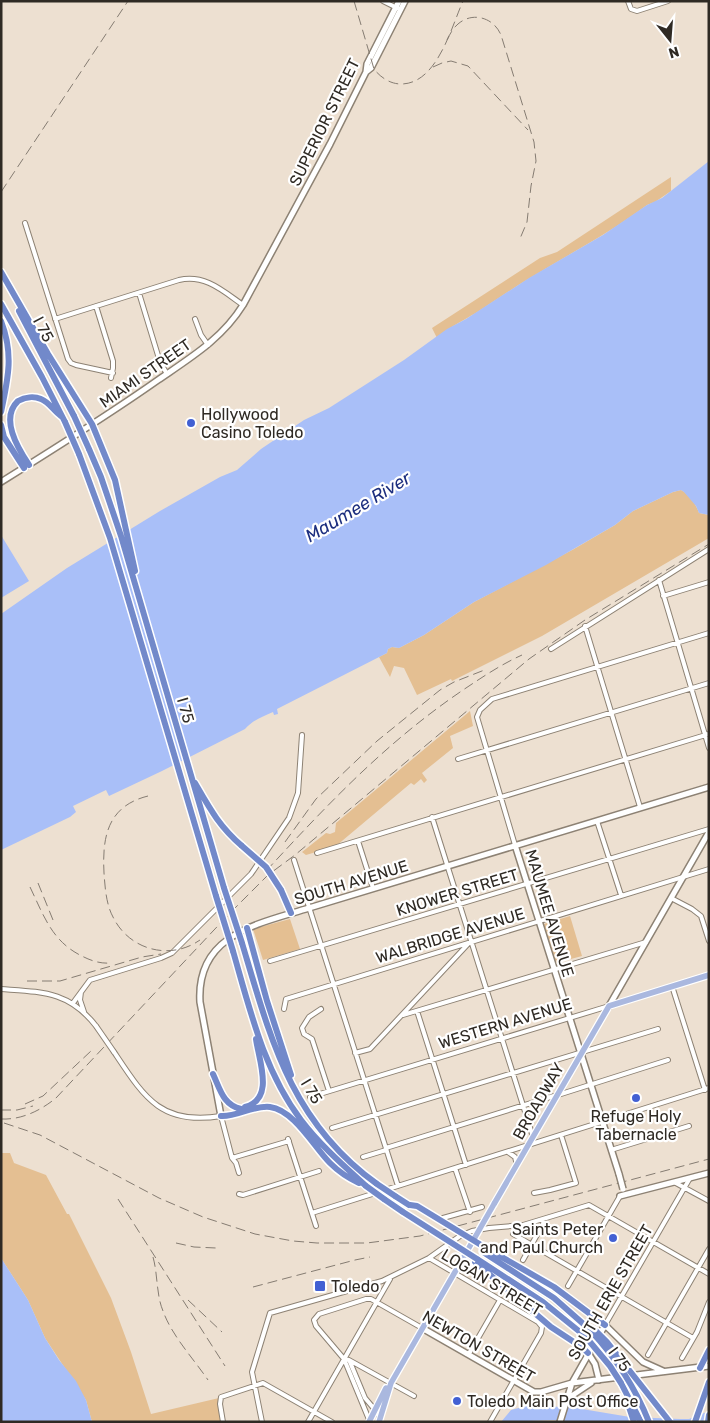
<svg xmlns="http://www.w3.org/2000/svg" width="710" height="1423" viewBox="0 0 710 1423" font-family="Rubik,sans-serif">
<style>
.green{fill:#e4bf92}
.water{fill:#a9bff8}
.lines{fill:none;stroke-linecap:round;stroke-linejoin:round}
.street-casing{stroke:#8d8274;stroke-width:6}
.secondary-casing{stroke:#8d8274;stroke-width:8}
.primary-casing{stroke:#fff;stroke-width:8}
.highway-casing{stroke:#fff;stroke-width:9}
.street{stroke:#fff;stroke-width:4}
.secondary{stroke:#fff;stroke-width:5}
.primary{stroke:#aab8df;stroke-width:5.5}
.highway{stroke:#7289ca;stroke-width:6}
.rail{stroke:#857c72;stroke-width:1;stroke-dasharray:10 5;stroke-linecap:butt}
.street-bridge-casing{stroke:#8d8274;stroke-width:6;stroke-linecap:butt}
.secondary-bridge-casing{stroke:#8d8274;stroke-width:8;stroke-linecap:butt}
.primary-bridge-casing{stroke:#fff;stroke-width:8;stroke-linecap:butt}
.highway-bridge-casing{stroke:#fff;stroke-width:9;stroke-linecap:butt}
.street-bridge{stroke:#fff;stroke-width:4}
.secondary-bridge{stroke:#fff;stroke-width:5}
.primary-bridge{stroke:#aab8df;stroke-width:5.5}
.highway-bridge{stroke:#7289ca;stroke-width:6}
.poi-dot{fill:#4260d3;stroke:#fff;stroke-width:2}
.labels{text-anchor:middle;stroke-width:4.5;stroke-linejoin:round;paint-order:stroke}
.street-label{font-size:16px;fill:#2f2a24;stroke:#fff}
.poi-label{font-size:16px;fill:#2f2a24;stroke:#fff;text-anchor:start}
.water-label{font-size:18px;font-style:italic;fill:#1d2f7f;stroke:#fff}
</style>
<rect width="100%" height="100%" fill="#ede0d1"/>
<path class="green" d="M671 177V191L655 202 647 205C610 233 569 254 530 278 513 288 498 299 482 309 467 319 450 326 437 338L432 328 540 258 557 252Z
M681 490C689 494 696 504 699 513L709 515V538L542 636 452 681 451 679 417 695 404 668 394 666 390 677 379 657 387 653 388 649 392 647 399 648 424 635 474 602 574 549 615 525 633 511 673 492Z
M470 711 473 726 450 736 453 748 422 773 427 780 424 783 421 779 414 785 411 783 336 846 306 855 302 852 326 833 330 834 335 832 336 823Z
M570 916 582 956 556 963 544 924Z
M290 919 300 949 263 960 253 929Z
M1 1153H10L14 1163 46 1175 67 1214H69L111 1298 131 1352 151 1414 219 1398 224 1422H92L86 1400 45 1338 28 1300 1 1258Z"/>
<path class="water" d="M709 161V515L699 513 696 506 684 492 681 490 673 492 633 511 615 525 546 565 474 602 424 635 399 648 392 647 388 649 387 653 277 709 278 714 274 715 273 712C262 717 253 720 245 729L162 771 109 796 106 790 73 806 76 812 70 817 1 850V614L67 568 160 511 220 477 237 470 261 449 304 420 329 408 404 360 447 329 466 319 529 278 603 235 647 205 662 198Z
M1 535 29 581 1 598Z
M1 1258 28 1300 45 1338 59 1360 76 1381 86 1400 92 1422H1Z
M526 1406 570 1407 630 1417 680 1419H689L709 1411V1422H577L553 1420 501 1422 511 1410Z"/>
<g class="lines">
<g class="street-casing">
<path id="street" d="M383 1 397 8
M628 1 631 9 637 11 668 1
M25 223 68 359 71 363 76 365 113 373
M139 293 160 362 167 374
M96 306 113 361V368L111 378
M55 319 179 280C205 274 223 291 243 305
M195 319 201 335 208 345
M659 580 709 748
M663 596 709 582
M585 626 640 807
M551 649 709 549
M458 759 709 683
M432 817 533 1137
M597 821 621 895
M358 841 373 888
M515 845 477 717 480 710 492 699 709 633
M317 853 709 734
M294 860 398 1186
M671 898 692 909 701 916 709 941
M270 961 709 829
M672 986 705 1090
M1 989C42 992 69 991 96 1026
M81 992 80 1000 84 1012
M73 1003 90 980 161 958 172 953 251 874 289 818 298 793 302 735
M284 1009 286 999 709 869
M321 1009 309 1017 302 1028 304 1034 312 1039 329 1091
M417 1011 466 1165
M403 1015 646 942
M114 1052C144 1097 161 1126 221 1116L232 1158 236 1163 239 1173
M355 1053 370 1049 469 943
M558 1095 668 1060
M310 1097 609 1006
M332 1128 658 1029
M288 1139 316 1226
M386 1148 557 1095
M611 1150 689 1126
M508 1152 515 1157 517 1165
M363 1157 386 1150
M232 1158 289 1141
M455 1168 470 1212
M674 1182 709 1201
M534 1193 550 1190 576 1183 561 1135
M239 1194 243 1195 319 1171
M312 1213 709 1088
M443 1218 482 1207
M513 1234 693 1338
M429 1258 538 1322 542 1327 541 1333 490 1422
M523 1260 543 1224 544 1219
M568 1286 620 1196
M605 1325 690 1178
M467 1354 470 1352 500 1300
M648 1355 709 1249
M682 1358 697 1332 709 1302
M344 1359 370 1422
M350 1362 365 1398 376 1411 380 1418
M414 1396 349 1360 344 1359 316 1326 314 1320 319 1314 366 1299H371L422 1328
M223 1422 220 1404 221 1397 263 1383 332 1422
M262 1422 252 1372 270 1313 382 1281 429 1258 460 1236 472 1231 489 1228 523 1225 589 1205 709 1274
M308 1422 390 1279"/>
</g>
<g class="secondary-casing">
<path id="secondary" d="M366 72 371 68 405 1
M1 482C54 449 107 416 158 380 190 358 222 339 243 305L330 144 366 72 367 64 399 1
M515 845 619 1174
M609 1006 709 832
M221 1116 200 1002C196 934 258 924 309 908L709 787
M620 1196 709 1173
M422 1328 534 1392H541L572 1383 709 1366
M588 1353 595 1364 599 1380
M567 1399 591 1383
M560 1422 572 1383 605 1325 643 1362 663 1371"/>
</g>
<g class="primary-casing">
<path id="primary" d="M494 1204 609 1006 709 975
M369 1422 386 1388
M379 1422 391 1383 474 1239"/>
</g>
<g class="highway-casing">
<path id="highway" d="M1 272 48 354 92 424 115 480 135 571
M1 304 42 377 65 422
M19 311 74 416
M1 321C14 354 8 379 1 412
M1 425 4 437 24 468
M89 449 101 477 121 536 224 888
M79 454 110 538 216 896
M29 465C17 447 0 418 18 401 25 397 34 396 41 399 49 402 54 411 61 416
M195 783C210 809 219 826 242 846
M281 890 291 913
M247 928 267 1001 291 1075
M242 943C271 1040 291 1122 377 1184
M233 951C250 1010 264 1071 301 1120 320 1145 343 1165 366 1186
M213 1074C220 1089 223 1105 241 1109
M245 1107C275 1099 259 1061 256 1039
M221 1116C237 1117 253 1105 270 1107 294 1110 314 1147 330 1163 339 1172 348 1178 359 1183
M395 1196 409 1205
M384 1199 403 1212
M486 1248 554 1287 605 1325
M483 1252 554 1298 588 1328
M477 1259 543 1302 585 1336
M475 1262 551 1327 583 1348 588 1353
M700 1368 709 1350
M621 1383 641 1422
M627 1401 634 1422
M695 1422 709 1382
M708 1422 709 1415"/>
</g>
<use href="#street" class="street"/>
<use href="#secondary" class="secondary"/>
<use href="#primary" class="primary"/>
<use href="#highway" class="highway"/>
<path class="rail" d="M354 1 374 69C380 77 390 84 401 84 437 84 451 28 463 1
M447 40C450 34 453 28 458 24 473 11 494 18 501 35L534 142 536 161 531 186 527 222 519 241
M433 67 442 63 451 61 468 66 528 130
M1 192 128 1
M148 796C108 806 102 836 104 873 105 887 106 904 113 917 129 950 170 961 200 940
M285 842 316 799 377 741 440 690 454 682 487 669
M266 871C329 803 387 741 466 688 484 676 502 664 522 655
M38 883 53 920
M30 887C43 914 51 939 78 954 89 960 99 964 111 963
M27 981H60L142 957 161 954
M25 1104 43 1096 91 1051
M1 1110H17L33 1106
M1 1119C21 1120 40 1111 56 1098L230 913 268 875 295 855 529 659 585 620 709 544
M4 1123 40 1135 159 1198 203 1217 255 1234 293 1241 317 1243H367L420 1236 709 1159
M118 1199 225 1366
M176 1243 194 1247 216 1248
M153 1257C158 1275 156 1294 163 1311 172 1336 193 1358 208 1380
M253 1287 355 1260 370 1257
M188 1300 222 1332"/>
<g class="street-bridge-casing">
<path id="street-bridge" d="M96 1026 114 1052"/>
</g>
<g class="secondary-bridge-casing">
<path id="secondary-bridge" d="M619 1174 623 1189"/>
</g>
<g class="primary-bridge-casing">
<path id="primary-bridge" d="M474 1239 494 1204"/>
</g>
<g class="highway-bridge-casing">
<path id="highway-bridge" d="M74 416 89 449
M65 422 79 454
M242 846 266 867 281 890
M224 888 242 943
M216 896 233 951
M377 1184 395 1196
M366 1186 384 1199
M410 1205 417 1206 486 1248
M403 1212 477 1259
M588 1328 596 1331 607 1342 670 1422
M591 1331C616 1358 635 1387 649 1422
M585 1336 610 1366 621 1383"/>
</g>
<use href="#street-bridge" class="street-bridge"/>
<use href="#secondary-bridge" class="secondary-bridge"/>
<use href="#primary-bridge" class="primary-bridge"/>
<use href="#highway-bridge" class="highway-bridge"/>
</g>
<g class="poi-dot">
<circle cx="191" cy="423" r="5"/>
<circle cx="636" cy="1098" r="5"/>
<circle cx="613" cy="1238" r="5"/>
<rect x="314" y="1280" width="12" height="12" rx="2.5"/>
<circle cx="457" cy="1401" r="5"/>
</g>
<g class="labels">
<g class="street-label">
<text transform="translate(324 122) rotate(-64)" y="6">SUPERIOR STREET</text>
<text transform="translate(44 329) rotate(62)" y="6">I 75</text>
<text transform="translate(145 373) rotate(-35)" y="6">MIAMI STREET</text>
<text transform="translate(186 710) rotate(74)" y="6">I 75</text>
<text transform="translate(351 882) rotate(-17)" y="6">SOUTH AVENUE</text>
<text transform="translate(457 892) rotate(-17)" y="6">KNOWER STREET</text>
<text transform="translate(550 913) rotate(73)" y="6">MAUMEE AVENUE</text>
<text transform="translate(450 935) rotate(-17)" y="6">WALBRIDGE AVENUE</text>
<text transform="translate(505 1023) rotate(-17)" y="6">WESTERN AVENUE</text>
<text transform="translate(312 1091) rotate(59)" y="6">I 75</text>
<text transform="translate(538 1101) rotate(-60)" y="6">BROADWAY</text>
<text transform="translate(492 1282) rotate(31)" y="6">LOGAN STREET</text>
<text transform="translate(610 1292) rotate(-60)" y="6">SOUTH ERIE STREET</text>
<text transform="translate(479 1346) rotate(30)" y="6">NEWTON STREET</text>
<text transform="translate(620 1359) rotate(54)" y="6">I 75</text>
</g>
<g class="poi-label">
<text x="201" y="420">Hollywood<tspan x="201" dy="18">Casino Toledo</tspan></text>
<text x="636" y="1122" text-anchor="middle">Refuge Holy<tspan x="636" dy="18">Tabernacle</tspan></text>
<text x="603" y="1235" text-anchor="end">Saints Peter<tspan x="603" dy="18">and Paul Church</tspan></text>
<text x="331" y="1292">Toledo</text>
<text x="467" y="1407">Toledo Main Post Office</text>
</g>
<g class="water-label">
<text transform="translate(358 507) rotate(-31)" y="6">Maumee River</text>
</g>
</g>
<rect width="710" height="1423" fill="none" stroke="#2f2a24" stroke-width="5"/>
<g transform="translate(670 40) rotate(163)" stroke="#ffffff" stroke-width="4" paint-order="stroke">
<path d="M0-4L9 19L0 12L-9 19Z" fill="#2f2a24"/>
<text y="-8" font-size="14" font-weight="bold" text-anchor="middle" fill="#2f2a24">N</text>
</g>
</svg>
